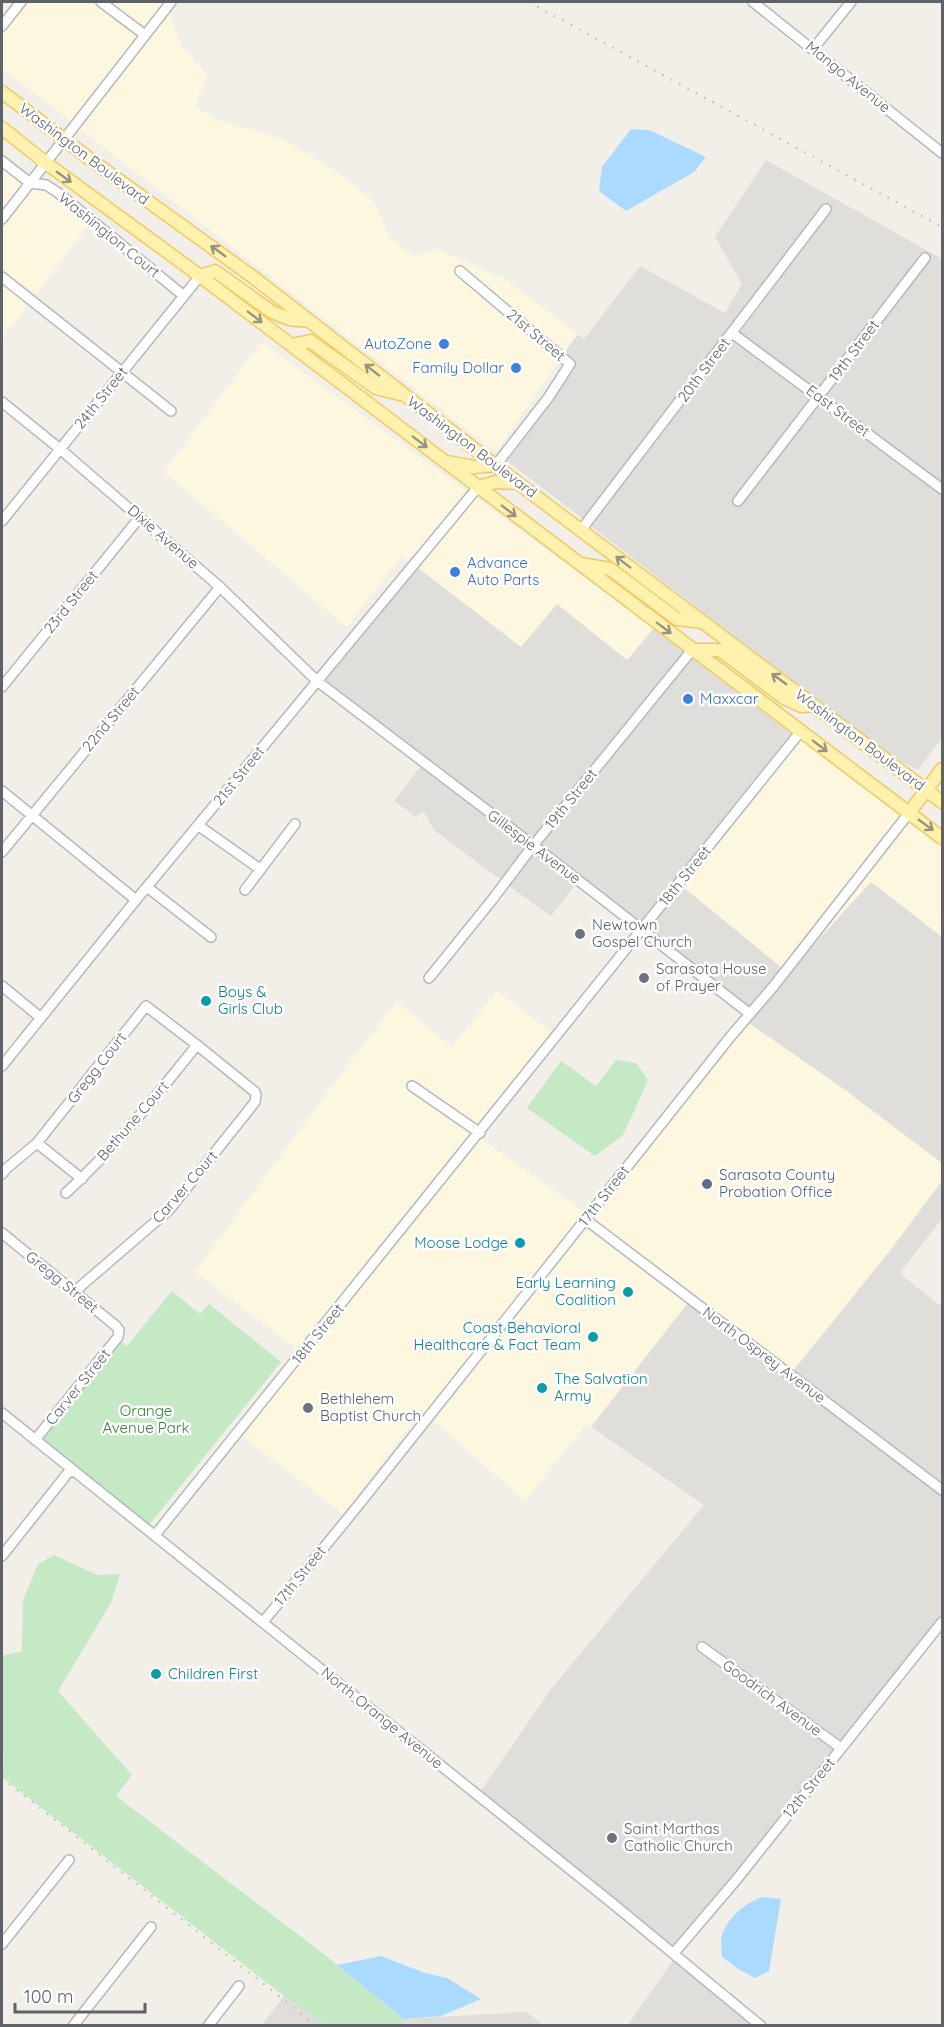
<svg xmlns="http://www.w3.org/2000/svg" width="944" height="2027" viewBox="0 0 944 2027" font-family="Quicksand,sans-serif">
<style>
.commercial{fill:#fef7e0}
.industrial{fill:#e0deda}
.green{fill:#c5e8c5}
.water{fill:#aadaff}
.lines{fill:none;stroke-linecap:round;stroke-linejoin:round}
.minor-casing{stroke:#b5b8bc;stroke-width:12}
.major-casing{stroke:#f2c960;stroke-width:15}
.minor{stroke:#fff;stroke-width:9}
.major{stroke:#fff2af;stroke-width:12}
.rail{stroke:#b6b7b8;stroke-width:2;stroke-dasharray:1.5 8;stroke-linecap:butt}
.oneway{stroke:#979581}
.shop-dot{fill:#3f7fe0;stroke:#fff;stroke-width:2}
.worship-dot{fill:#6b7280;stroke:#fff;stroke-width:2}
.culture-dot{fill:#0f9aa8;stroke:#fff;stroke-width:2}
.service-dot{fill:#5c6f8a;stroke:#fff;stroke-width:2}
.labels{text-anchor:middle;stroke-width:5;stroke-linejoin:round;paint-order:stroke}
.street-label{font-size:15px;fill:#5f6368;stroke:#fff}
.shop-label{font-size:15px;fill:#366cbe;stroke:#fff;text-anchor:end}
.worship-label{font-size:15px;fill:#5b616d;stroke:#fff;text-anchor:start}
.culture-label{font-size:15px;fill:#0d838f;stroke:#fff;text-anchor:start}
.service-label{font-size:15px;fill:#4e5e75;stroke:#fff;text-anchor:start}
.park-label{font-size:15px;fill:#348238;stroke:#fff}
</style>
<rect width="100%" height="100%" fill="#f1efe8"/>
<path class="commercial" d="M27 2H164L72 122 2 68V34Z
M170 11 180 44 207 74 195 107 218 120 282 139 334 170 373 200 390 238 413 256 439 250 505 279 578 334 564 353 459 265 453 271 559 361 496 452 80 129Z
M2 167 23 183 2 211Z
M32 188 45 189 89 224 34 297 2 271V228Z
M2 283 28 304 2 339Z
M261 342 468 492 409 562 401 556 347 627 164 472Z
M476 498 654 628 627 660 521 647 418 568Z
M801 739 901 814 782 968 683 887Z
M909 820 942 845V937L871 883 808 951Z
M497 991 553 1033 478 1127 411 1080 406 1087 472 1134 269 1387 297 1349 195 1272 355 1055 397 1002 452 1047Z
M749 1023 844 1089 942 1163V1181L889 1252 793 1371 592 1219Z
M481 1139 585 1212 425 1414 421 1411 343 1514 242 1436Z
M587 1226 688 1303 591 1427 586 1424 525 1501 433 1420Z"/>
<path class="industrial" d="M766 160 942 259V484L826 397 931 258 924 252 817 391 739 333 833 209 825 202 583 519 506 460 574 367 573 361 564 353 578 334 584 339 640 266 725 313 742 284 715 237Z
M734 340 812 398 789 425 732 502 740 507 797 431 820 404 942 495V738L918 770 882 751 591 526Z
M418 568 521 647 557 604 627 660 654 628 684 651 531 840 427 759V757L324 680Z
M693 657 792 732 641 923 540 846Z
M421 766 526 847 501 880 434 830 424 812 416 816 417 818 394 801Z
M534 853 576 884 551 916 509 886Z
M871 882 942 937V1163L844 1089 749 1023 808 951Z
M683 887 782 968 749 1008 649 929Z
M942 1181V1219L901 1271 903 1276 942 1307V1484L793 1371 889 1252Z
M688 1303 942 1496V1614L840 1742 701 1641 696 1648 834 1749 733 1876 673 1946 480 1792 551 1689 704 1505 591 1427Z
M674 1959 754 2026H627Z
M284 1996 326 2025 261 2026Z
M526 2012 543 2025H400L404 2019Z"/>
<path class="green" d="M616 1060 636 1063 648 1080 623 1135 595 1156 527 1108 561 1061 596 1086Z
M172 1291 200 1314 209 1304 281 1362 149 1525 42 1438 121 1342 127 1346Z
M54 1555 97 1575 120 1574 111 1603 58 1691 132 1775 116 1796 316 1948 404 2019 400 2025H326L284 1996 2 1777 4 1757 2 1755V1656L22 1651 23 1600 38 1564Z"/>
<path class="water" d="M631 129 649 130 706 157 694 172 626 211 599 191 602 167Z
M763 1897 781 1899 769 1971 755 1978 740 1970 722 1957C722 1952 721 1947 721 1942 722 1922 745 1902 763 1897Z
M381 1956 425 1973 447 1978 481 1999 441 2016 404 2019 337 1965Z"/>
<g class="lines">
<g class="minor-casing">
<path id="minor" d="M101 2 145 35
M753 2 942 153
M2 26 21 2
M813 49 851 2
M2 161 30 183 46 185 57 192 184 296
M2 219 171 2
M460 271 570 364 548 398 496 465
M2 277 171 411
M732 333 942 489
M2 402 60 449 220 587 317 681 551 859 750 1014
M738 501 925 258
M2 521 200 276
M581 530 826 209
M2 687 140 517
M2 791 136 900
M199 826 260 869
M2 852 220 587
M147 887 211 937
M245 890 295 824
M429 978 492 900 532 847 692 650
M2 986 41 1018
M2 1066 136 900 478 487
M412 1086 480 1133
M37 1143 82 1179
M2 1174 7 1168 37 1143 146 1006 197 1045 255 1092 256 1095 255 1102 169 1210 74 1292
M66 1193C115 1148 156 1096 197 1045
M585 1219 942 1490
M2 1233 116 1326 119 1330 118 1337 35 1440
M2 1413 612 1903 761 2026
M155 1535 801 731
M2 1556 71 1469
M263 1622 357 1507 731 1036 773 987 909 813
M702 1647 841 1748
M2 1944 69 1860
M674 1953 737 1879 942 1622
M73 2026 151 1927
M208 2026 239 1986"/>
</g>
<g class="major-casing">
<path id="major" d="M2 92 91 160 253 277 518 483 942 802
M2 128 46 163 200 276 942 838
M200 276 215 271 272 312 289 319 309 321
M292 345 310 341 376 388 400 394
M447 462 474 467 496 465
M478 487 496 482 518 483
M581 564 610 569 677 619 702 622
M692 650H720L784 698 801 706 813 705
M909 813 942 769"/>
</g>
<use href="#minor" class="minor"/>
<use href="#major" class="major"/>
<path class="rail" d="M529 2 942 227
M2 1778 317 2026"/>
</g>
<defs><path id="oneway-shaft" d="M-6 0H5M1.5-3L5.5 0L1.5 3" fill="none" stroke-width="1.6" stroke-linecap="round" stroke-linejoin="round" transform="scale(1.5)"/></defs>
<g class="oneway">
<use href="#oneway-shaft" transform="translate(64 177) rotate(36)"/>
<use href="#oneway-shaft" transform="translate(218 251) rotate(-144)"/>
<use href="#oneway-shaft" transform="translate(255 317) rotate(37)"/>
<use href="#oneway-shaft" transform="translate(372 370) rotate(-142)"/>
<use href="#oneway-shaft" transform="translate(420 442) rotate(37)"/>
<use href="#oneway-shaft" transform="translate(509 511) rotate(37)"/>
<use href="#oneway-shaft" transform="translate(623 562) rotate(-143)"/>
<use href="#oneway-shaft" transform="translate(664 628) rotate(37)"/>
<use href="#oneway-shaft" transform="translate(779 679) rotate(-144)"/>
<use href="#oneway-shaft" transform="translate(820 746) rotate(37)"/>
<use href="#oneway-shaft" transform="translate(926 825) rotate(36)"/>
</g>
<g class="shop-dot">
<circle cx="444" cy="344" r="6"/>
<circle cx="516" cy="368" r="6"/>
<circle cx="455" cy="572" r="6"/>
<circle cx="688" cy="699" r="6"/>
</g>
<g class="worship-dot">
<circle cx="580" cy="934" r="6"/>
<circle cx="644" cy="978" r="6"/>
<circle cx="308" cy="1408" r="6"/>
<circle cx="612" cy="1838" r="6"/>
</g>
<g class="culture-dot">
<circle cx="206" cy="1001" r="6"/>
<circle cx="520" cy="1243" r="6"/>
<circle cx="628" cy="1292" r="6"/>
<circle cx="593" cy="1337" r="6"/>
<circle cx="542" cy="1388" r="6"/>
<circle cx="156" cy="1674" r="6"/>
</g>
<circle class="service-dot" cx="707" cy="1184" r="6"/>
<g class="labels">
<g class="street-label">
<text transform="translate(848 77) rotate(39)" y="5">Mango Avenue</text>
<text transform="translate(84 154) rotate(37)" y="5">Washington Boulevard</text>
<text transform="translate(109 235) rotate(39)" y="5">Washington Court</text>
<text transform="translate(536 335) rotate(40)" y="5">21st Street</text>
<text transform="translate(854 351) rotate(-53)" y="5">19th Street</text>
<text transform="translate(704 370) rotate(-53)" y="5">20th Street</text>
<text transform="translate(101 398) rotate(-51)" y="5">24th Street</text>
<text transform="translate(838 411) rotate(37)" y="5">East Street</text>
<text transform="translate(472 447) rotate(37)" y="5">Washington Boulevard</text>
<text transform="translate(163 537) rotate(41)" y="5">Dixie Avenue</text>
<text transform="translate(71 602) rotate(-51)" y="5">23rd Street</text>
<text transform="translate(111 719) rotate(-50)" y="5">22nd Street</text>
<text transform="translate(860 740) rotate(37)" y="5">Washington Boulevard</text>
<text transform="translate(239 776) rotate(-51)" y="5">21st Street</text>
<text transform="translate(571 799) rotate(-51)" y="5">19th Street</text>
<text transform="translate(534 847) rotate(37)" y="5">Gillespie Avenue</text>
<text transform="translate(685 876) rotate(-51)" y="5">18th Street</text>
<text transform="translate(97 1068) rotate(-52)" y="5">Gregg Court</text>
<text transform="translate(133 1121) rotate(-49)" y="5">Bethune Court</text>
<text transform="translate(185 1187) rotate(-49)" y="5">Carver Court</text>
<text transform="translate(604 1196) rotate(-52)" y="5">17th Street</text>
<text transform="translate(62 1282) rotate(39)" y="5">Gregg Street</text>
<text transform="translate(318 1334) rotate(-51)" y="5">18th Street</text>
<text transform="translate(764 1355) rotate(37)" y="5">North Osprey Avenue</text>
<text transform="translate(78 1387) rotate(-51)" y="5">Carver Street</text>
<text transform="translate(300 1576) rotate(-51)" y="5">17th Street</text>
<text transform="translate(772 1698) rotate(36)" y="5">Goodrich Avenue</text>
<text transform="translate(382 1718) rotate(39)" y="5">North Orange Avenue</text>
<text transform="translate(809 1788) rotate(-51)" y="5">12th Street</text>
</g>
<g class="shop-label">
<text x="432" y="349">AutoZone</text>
<text x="504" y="373">Family Dollar</text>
<text x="467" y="568" text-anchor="start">Advance<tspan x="467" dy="17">Auto Parts</tspan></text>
<text x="700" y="704" text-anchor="start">Maxxcar</text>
</g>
<g class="worship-label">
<text x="592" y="930">Newtown<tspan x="592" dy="17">Gospel Church</tspan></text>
<text x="656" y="974">Sarasota House<tspan x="656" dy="17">of Prayer</tspan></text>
<text x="320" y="1404">Bethlehem<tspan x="320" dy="17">Baptist Church</tspan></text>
<text x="624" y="1834">Saint Marthas<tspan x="624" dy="17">Catholic Church</tspan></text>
</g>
<g class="culture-label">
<text x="218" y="997">Boys &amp;<tspan x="218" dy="17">Girls Club</tspan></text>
<text x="508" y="1248" text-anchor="end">Moose Lodge</text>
<text x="616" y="1288" text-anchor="end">Early Learning<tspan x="616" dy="17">Coalition</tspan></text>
<text x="581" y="1333" text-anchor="end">Coast Behavioral<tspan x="581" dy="17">Healthcare &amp; Fact Team</tspan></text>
<text x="554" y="1384">The Salvation<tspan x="554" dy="17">Army</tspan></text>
<text x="168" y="1679">Children First</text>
</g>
<g class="service-label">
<text x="719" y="1180">Sarasota County<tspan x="719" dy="17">Probation Office</tspan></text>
</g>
<g class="park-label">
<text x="146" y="1416">Orange<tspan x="146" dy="17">Avenue Park</tspan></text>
</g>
</g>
<rect width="944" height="2027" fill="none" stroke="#5f6368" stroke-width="6"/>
<path d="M15 2003v9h130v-9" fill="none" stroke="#5f6368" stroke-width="3"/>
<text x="24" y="2003" font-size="18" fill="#5f6368" stroke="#ffffff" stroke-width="4.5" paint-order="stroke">100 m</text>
</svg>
